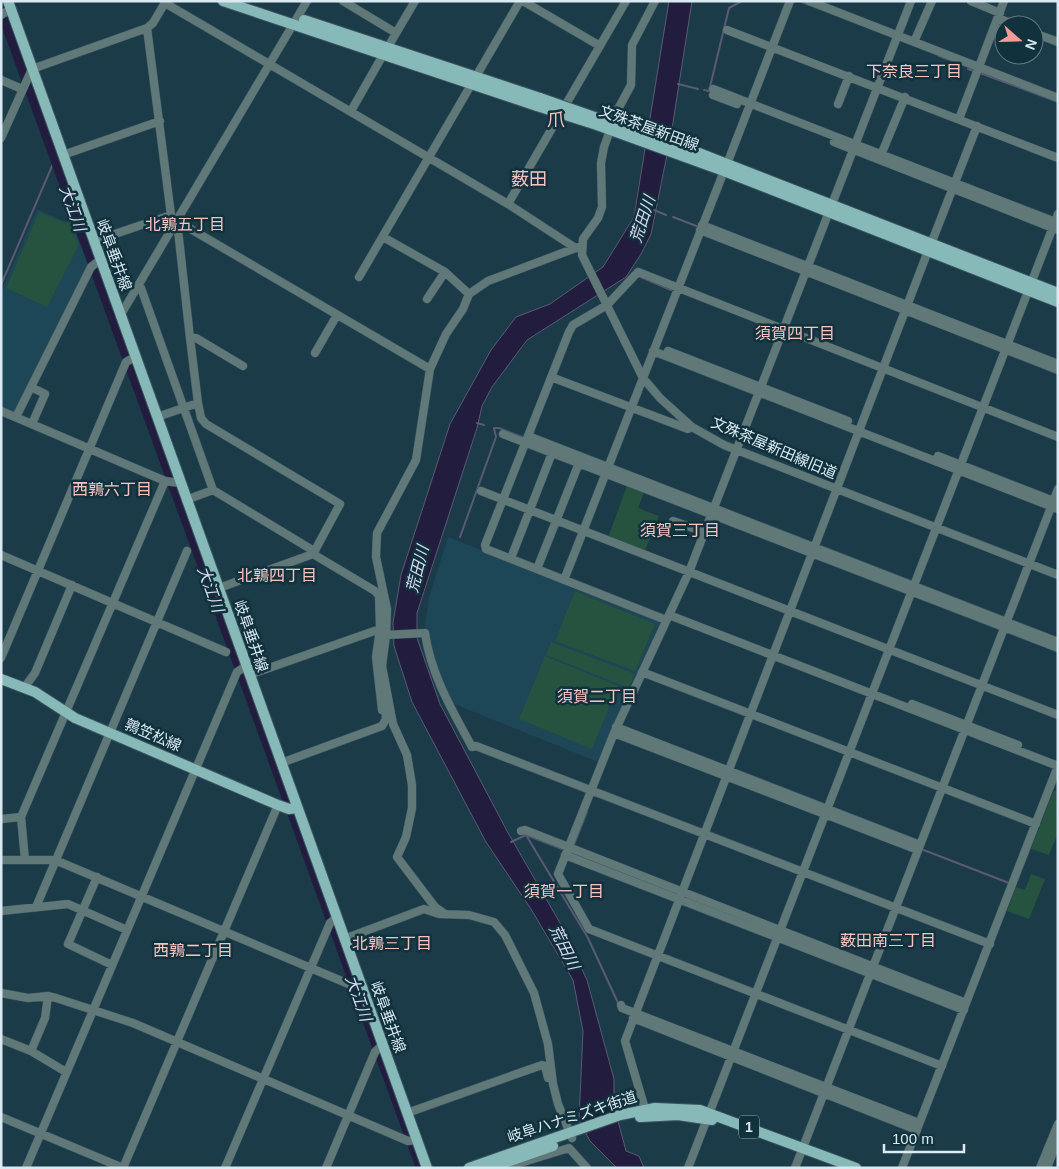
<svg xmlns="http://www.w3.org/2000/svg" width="1059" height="1169" viewBox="0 0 1059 1169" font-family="Helvetica,'Noto Sans JP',sans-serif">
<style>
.built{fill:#1d4656}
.green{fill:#265240}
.water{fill:#221d3e;stroke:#595a74}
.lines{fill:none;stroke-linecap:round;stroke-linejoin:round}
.stream{stroke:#595a74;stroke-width:2}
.river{stroke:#221d3e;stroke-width:10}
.minor-casing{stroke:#3a5763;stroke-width:9}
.major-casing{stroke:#3a5763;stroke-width:12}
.minor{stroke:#617878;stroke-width:8}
.major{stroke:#88b9b9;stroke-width:10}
.major-bridge-casing{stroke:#3a5763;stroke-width:12;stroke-linecap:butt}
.major-bridge{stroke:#88b9b9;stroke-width:10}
.labels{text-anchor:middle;stroke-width:5;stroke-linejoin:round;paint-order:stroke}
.shield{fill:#11313d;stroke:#9db2bc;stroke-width:1}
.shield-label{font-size:14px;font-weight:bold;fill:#d9eaf2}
.street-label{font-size:15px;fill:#d9eaf2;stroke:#11313d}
.neighbourhood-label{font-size:16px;fill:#f7c3c0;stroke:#11313d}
.water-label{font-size:16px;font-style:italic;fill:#dbd9f4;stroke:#11313d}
.quarter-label{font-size:18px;fill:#f7c3c0;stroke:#11313d}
</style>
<rect width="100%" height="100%" fill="#1c3b48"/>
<path class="built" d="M37 209 66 222 70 219 90 268 16 413 1 407V292Z
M448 537 661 621 598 762 454 704 442 687 432 657 425 626 429 597Z"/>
<path class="green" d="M39 212 65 223 70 220 79 245 47 307 6 288Z
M628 483 645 490 638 508 659 516 644 553 608 538Z
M575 591 655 624 635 671 555 641Z
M551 642 635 674 629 688 546 655Z
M545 656 618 686 592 749 519 719Z
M1056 790 1058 833 1049 855 1031 849 1053 792Z
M1031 874 1045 879 1029 919 1007 911 1016 887 1025 890Z"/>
<path class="water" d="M669 1H692L671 135 651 234 641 254 626 277 527 340 492 387 482 406 477 428 417 613V638L440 704 507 831 560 923 587 980 614 1079V1106L626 1151 639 1156 644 1168H617L590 1141 579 1120 583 1031 573 980 531 909 486 842 412 702 394 646 393 623 401 575 450 424 491 350 516 317 550 304 603 267 634 217Z"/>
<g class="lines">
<path class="stream" d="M800 1 809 5
M939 56 974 69
M968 69 976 72
M980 73 1058 102
M983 73 1000 79
M678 84 698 89
M704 90 709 91
M709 91 729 8 742 1
M654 210 666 215
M673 217 699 227
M638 276 671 290
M1 285 55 159
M477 423 484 425
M495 428H499L525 438
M460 537 496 437 494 428
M526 835 588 938 619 1005
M511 842 526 835 562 849
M573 847 587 812
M921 849 1009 883
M572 853 676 894
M685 897 774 932
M785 936 860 966"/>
<path class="river" d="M1 10 421 1168"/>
<g class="minor-casing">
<path id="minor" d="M343 1 396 33
M523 1 600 46
M655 1 632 45 631 85 617 111 604 147 601 163 602 207 598 218 583 239 582 255 643 378 660 398 692 427 724 445 1058 575
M809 1 1058 98
M911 1 689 572 614 733 558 874 589 929 942 1066
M971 1 1000 13
M165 3 508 204 574 247
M1 15 11 9
M998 18 1015 25
M147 28 171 215 175 225
M727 30 1058 158
M1034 33 1058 42
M914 42 932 1
M388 47 415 1
M1 80 22 89
M713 89 1058 223
M713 95 737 104
M838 104 849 76
M351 111 383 55
M959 119 1004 1
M1 138 32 69 147 28 153 23 166 1
M834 142 1058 230
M63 155 160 121
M881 155 905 97
M727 164 790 1
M508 204 626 1
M177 221 430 369
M177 221 190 338
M702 225 1058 364
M700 230 1058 370
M383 237 445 272 469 294
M94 241 171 215
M931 244 977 126
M359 277 520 1
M139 286 141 288 213 490 186 500
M427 299 445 272
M120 316 307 1
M653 351 1058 509
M668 351 848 421
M315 353 337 315
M551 377 688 429 692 427
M31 387 45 394 32 424
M198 403 190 338H196L243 366
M1 411 165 481 180 483
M16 417 91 267 100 260
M157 417 198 403 201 418 206 424 340 504 313 554
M503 434 1058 648
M528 436 1058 642
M938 456 1056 502
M213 490 314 551
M481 491 1058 715
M673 521 705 532
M313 554 375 591 381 598
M1 555 226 652
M511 558 552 453
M537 569 579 463
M564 580 724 171
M219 588 313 554
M379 595 380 629 376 657 382 710
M669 615 1058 766
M666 620 486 549 485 545 569 332 573 325 607 305 638 272 1058 437
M386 635 425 633C431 675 452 710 472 747L476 746 990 944
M1 658 126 362 135 357
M642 672 1036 824
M249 675 380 629
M24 688 35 673 72 585
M912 704 1018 745
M616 727 920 845
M614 733 918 850
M281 763 382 726 386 719 385 704
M1 819 21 817
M521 831 525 830 966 1003
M565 855 964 1010
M1 860H55L351 985 360 984
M25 860 21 817 165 481
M97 877 68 944 112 965
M36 907 187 551
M1 911 68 904 127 930
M445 914 435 907 397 857 406 837 412 808V785L407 755 393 724 382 666 386 635 387 609 376 557 377 533 416 460 430 369 446 334 463 309 469 294 488 281 581 246
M344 939 424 909 439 914 469 915 494 922 505 935 534 993 548 1044 553 1084 558 1104 572 1138
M1 993 28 998 48 996 56 998 133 1023 408 1141 417 1140
M621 1005 622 1008 919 1123
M633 1018 917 1130
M1 1039 31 1051 66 1072
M31 1051 45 1018 48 996
M645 1109 625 1041 928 251
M407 1113 542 1065 545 1066 548 1078
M1 1117 123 1168
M501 1164 507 1167 569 1148 587 1168
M26 1168 237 672 246 666
M123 1168 278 805
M225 1168 330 923 336 918
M326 1168 375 1052 382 1045
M688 1168 1058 214
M795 1168 1058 489
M902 1168 1058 766
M1040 1168 1058 1124
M1047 1168 1058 1139"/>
</g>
<g class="major-casing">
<path id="major" d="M8 1 427 1168
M223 1 537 106
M304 20 540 98
M600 119 686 148 1058 293
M597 125 724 171 1058 302
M1 679 35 692 75 718 278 805 289 809 296 808
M640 1117 678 1115 712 1120
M469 1168 620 1115 655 1108 700 1110 856 1168
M490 1168 553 1146"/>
</g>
<use href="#minor" class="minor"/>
<use href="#major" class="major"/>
<g class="major-bridge-casing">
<path id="major-bridge" d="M540 98 600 119
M537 106 597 125"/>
</g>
<use href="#major-bridge" class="major-bridge"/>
</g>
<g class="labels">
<rect class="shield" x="739" y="1115.5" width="20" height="23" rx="4"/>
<g class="shield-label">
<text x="749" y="1132">1</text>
</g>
<g class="street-label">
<text transform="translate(649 128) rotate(20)" y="5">文殊茶屋新田線</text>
<text transform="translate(114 255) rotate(70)" y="5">岐阜垂井線</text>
<text transform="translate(774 448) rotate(23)" y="5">文殊茶屋新田線旧道</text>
<text transform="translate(251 636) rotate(71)" y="5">岐阜垂井線</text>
<text transform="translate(153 735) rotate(23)" y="5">鶉笠松線</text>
<text transform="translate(388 1017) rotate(70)" y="5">岐阜垂井線</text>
<text transform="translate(572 1117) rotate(-18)" y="5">岐阜ハナミズキ街道</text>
</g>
<g class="neighbourhood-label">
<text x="914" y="77">下奈良三丁目</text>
<text x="185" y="230">北鶉五丁目</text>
<text x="795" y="339">須賀四丁目</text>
<text x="112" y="495">西鶉六丁目</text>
<text x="680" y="536">須賀三丁目</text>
<text x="277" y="581">北鶉四丁目</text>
<text x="597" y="702">須賀二丁目</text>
<text x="564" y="897">須賀一丁目</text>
<text x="888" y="946">薮田南三丁目</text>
<text x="392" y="949">北鶉三丁目</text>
<text x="193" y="956">西鶉二丁目</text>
</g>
<g class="water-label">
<text transform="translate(73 208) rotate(70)" y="6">大江川</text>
<text transform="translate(642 219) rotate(-72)" y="6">荒田川</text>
<text transform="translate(417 569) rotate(-76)" y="6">荒田川</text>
<text transform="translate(211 589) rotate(70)" y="6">大江川</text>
<text transform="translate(565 947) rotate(64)" y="6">荒田川</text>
<text transform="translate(359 998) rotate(70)" y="6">大江川</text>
</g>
<g class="quarter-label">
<text x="556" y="126">爪</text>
<text x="529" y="185">薮田</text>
</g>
</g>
<rect width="1059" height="1169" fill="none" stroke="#d9eaf2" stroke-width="5"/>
<g transform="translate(1019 40) rotate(110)"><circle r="24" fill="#11313d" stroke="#617b85"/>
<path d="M0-4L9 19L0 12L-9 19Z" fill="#f59b98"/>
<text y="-8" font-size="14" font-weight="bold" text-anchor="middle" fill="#d9eaf2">N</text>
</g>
<path d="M884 1144v8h80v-8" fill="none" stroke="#d9eaf2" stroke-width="2.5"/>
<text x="892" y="1144" font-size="15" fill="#d9eaf2" stroke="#11313d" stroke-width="4" paint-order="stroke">100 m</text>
</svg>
